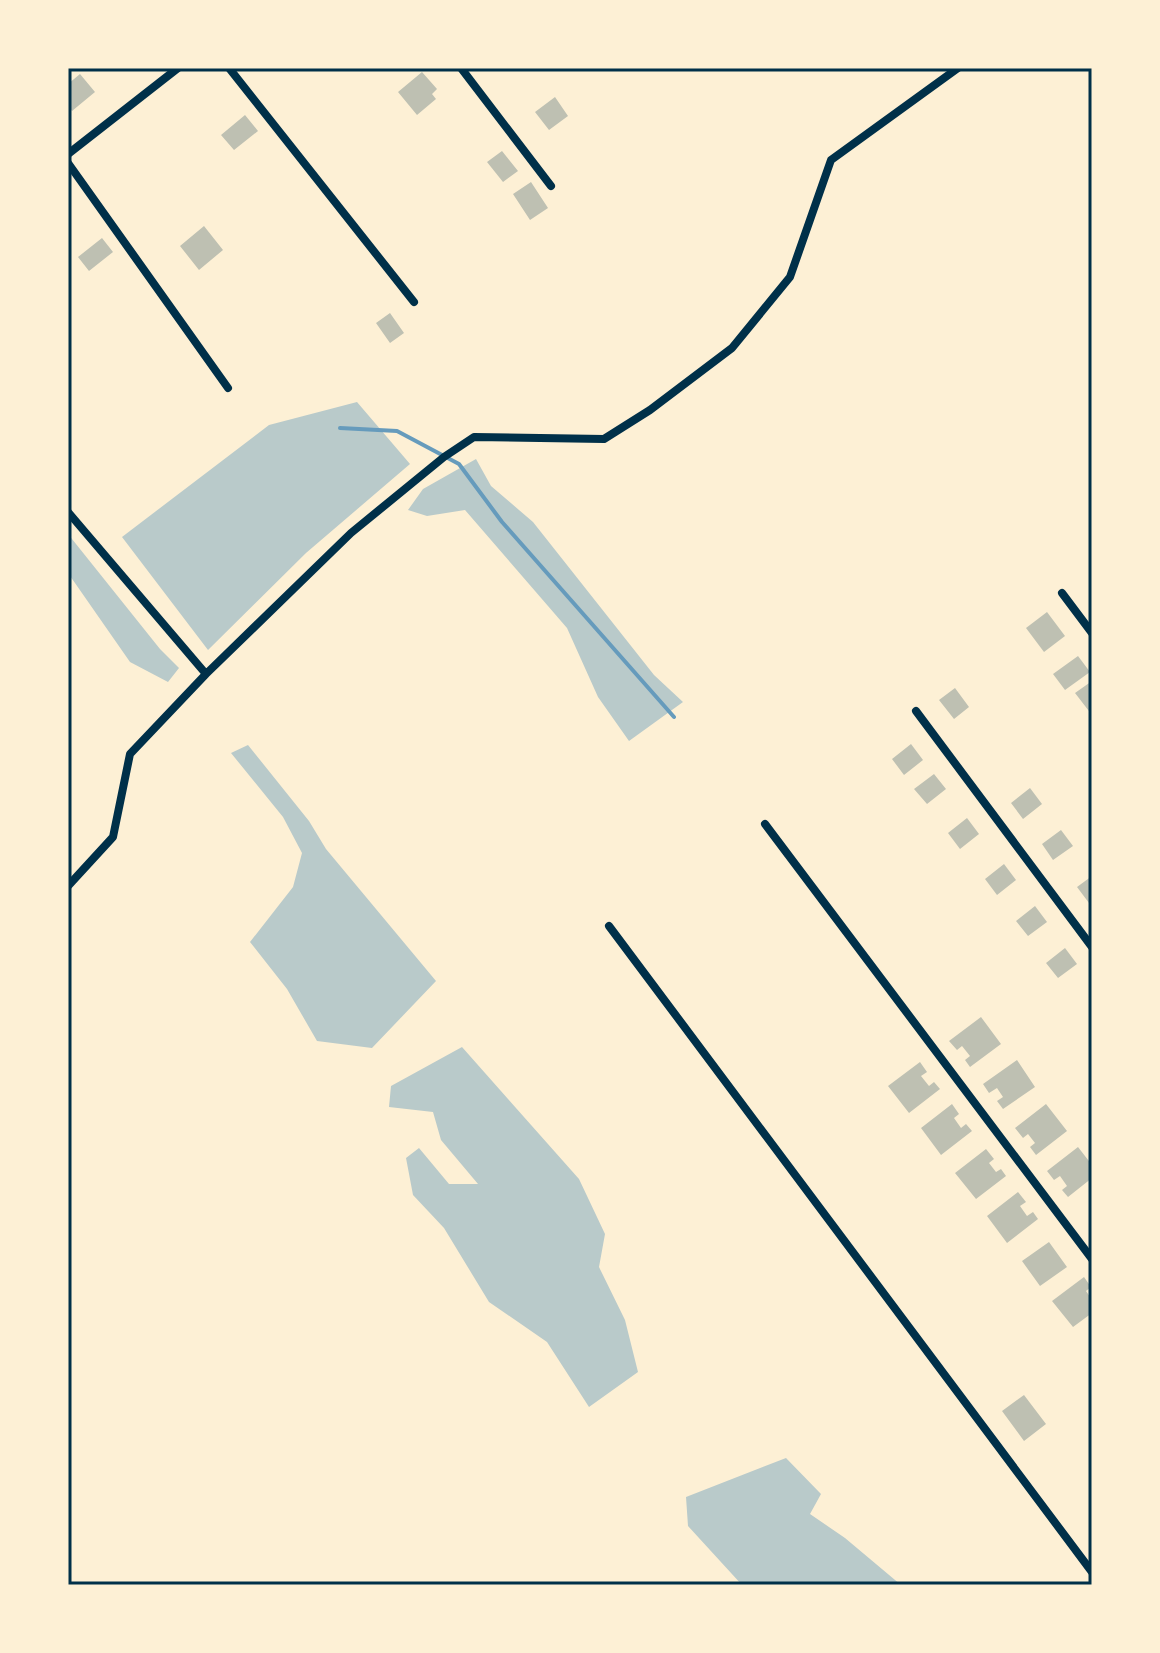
<svg xmlns="http://www.w3.org/2000/svg" width="1160" height="1653" viewBox="0 0 1160 1653" font-family="Rubik,sans-serif">
<style>
.green{fill:#b9caca}
.lines{fill:none;stroke-linecap:round;stroke-linejoin:round}
.stream{stroke:#669bbc;stroke-width:4}
.building{fill:#bec0b2}
.minor{stroke:#003049;stroke-width:8}
.neatline{fill:none;stroke:#003049;stroke-width:3}
</style>
<rect width="100%" height="100%" fill="#fdf0d5"/>
<path class="green" d="M357 402 410 464 306 553 208 650 122 537 269 425Z
M476 459 491 486 533 522 654 675 683 702 629 741 598 697 567 628 465 510 427 516 408 510 423 489Z
M68 534 160 649 179 668 168 682 130 662 68 573Z
M248 745 309 821 326 849 436 981 372 1048 317 1041 287 989 250 942 293 887 302 853 283 817 231 753Z
M462 1047 579 1179 605 1234 599 1267 625 1320 638 1372 589 1407 547 1342 489 1302 444 1228 413 1195 406 1158 419 1148 449 1184H478L441 1140 433 1112 389 1107 391 1086Z
M786 1458 821 1494 810 1514 845 1538 901 1585H742L688 1526 686 1497Z"/>
<g class="lines">
<path class="stream" d="M340 428 397 431 459 464 502 522 674 717"/>
</g>
<path class="building" d="M422 72 437 89 432 94 436 99 417 115 398 92Z
M80 74 95 92 72 111 68 106V84Z
M555 97 568 116 549 130 535 112Z
M245 115 258 131 234 150 221 135Z
M502 151 518 171 503 182 487 162Z
M531 182 548 208 530 220 513 194Z
M204 226 223 250 199 270 180 246Z
M102 238 113 252 89 271 78 257Z
M390 313 404 333 390 343 376 323Z
M1047 612 1065 636 1044 652 1026 628Z
M1078 656 1090 672 1065 690 1053 674Z
M1092 681V715L1075 693Z
M955 688 969 707 954 719 939 700Z
M911 744 923 760 904 775 892 759Z
M934 774 946 789 927 804 914 789Z
M1030 788 1042 804 1023 819 1011 803Z
M967 818 979 834 960 849 948 833Z
M1061 830 1073 846 1053 860 1042 844Z
M1004 864 1016 880 997 895 985 879Z
M1092 876V901L1089 903 1077 887Z
M1035 906 1047 922 1028 936 1016 921Z
M1065 948 1077 964 1058 978 1046 963Z
M981 1017 1001 1044 970 1067 965 1060 970 1056 962 1046 957 1050 949 1041Z
M1017 1060 1035 1087 1003 1109 997 1101 1003 1097 997 1088 989 1093 983 1084Z
M920 1062 927 1072 921 1076 929 1086 934 1082 940 1089 909 1113 888 1086Z
M952 1104 959 1114 954 1118 961 1128 966 1124 972 1131 941 1155 921 1128Z
M1046 1104 1067 1131 1036 1155 1030 1147 1035 1143 1028 1134 1023 1138 1015 1128Z
M1078 1147 1092 1165V1178L1068 1197 1062 1190 1067 1186 1060 1176 1054 1180 1047 1171Z
M986 1149 994 1159 989 1163 996 1172 1001 1169 1006 1176 976 1199 955 1173Z
M1018 1192 1026 1202 1020 1206 1027 1216 1033 1212 1038 1219 1007 1243 987 1216Z
M1049 1242 1067 1267 1040 1286 1022 1261Z
M1084 1277 1091 1287 1086 1291 1092 1300V1313L1073 1327 1052 1301Z
M1024 1395 1046 1424 1024 1441 1002 1411Z"/>
<g class="lines">
<path class="minor" d="M229 68 414 302
M461 68 551 186
M68 154 178 68
M68 163 228 388
M68 512 206 674
M1062 593 1092 633
M916 711 1092 947
M765 824 1092 1259
M68 886 113 837 130 754 206 674 351 533 444 457 474 437 604 439 650 410 732 348 790 277 831 160 958 68
M609 926 1092 1572"/>
</g>
<rect width="1160" height="1653" fill="none" stroke="#fdf0d5" stroke-width="140"/>
<rect x="70" y="70" width="1020" height="1513" class="neatline"/>
</svg>
